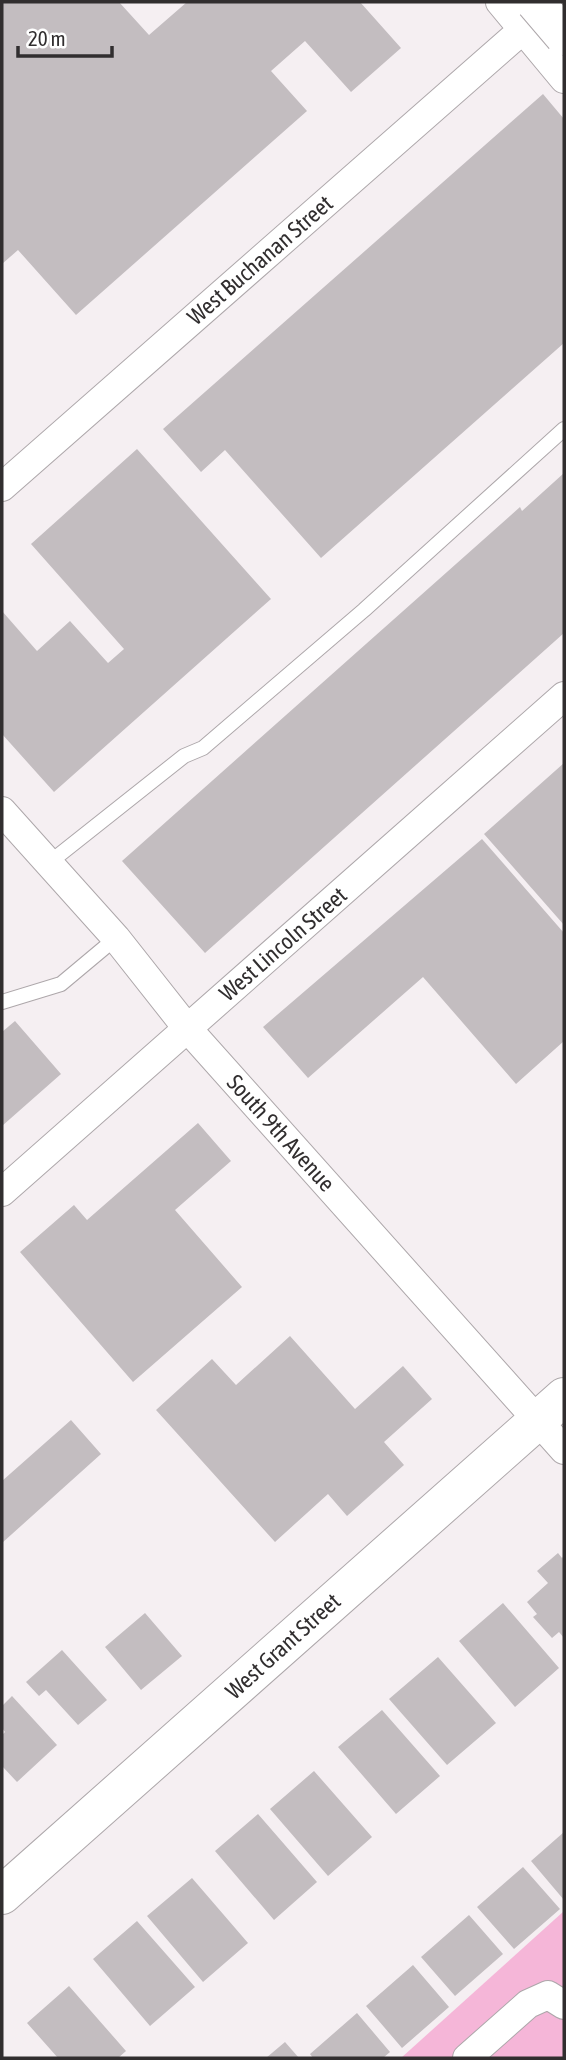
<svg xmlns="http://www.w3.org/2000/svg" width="566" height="2060" viewBox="0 0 566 2060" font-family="'Asap Condensed',sans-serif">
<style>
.green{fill:#f5b6d8}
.building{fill:#c3bdc0}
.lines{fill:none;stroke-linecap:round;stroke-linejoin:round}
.lane-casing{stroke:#ada7aa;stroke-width:16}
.street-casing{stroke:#ada7aa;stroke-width:30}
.secondary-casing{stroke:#ada7aa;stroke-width:40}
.lane{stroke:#fff;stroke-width:14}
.street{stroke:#fff;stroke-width:28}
.secondary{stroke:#fff;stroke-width:38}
.secondary-bridge-casing{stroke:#ada7aa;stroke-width:40;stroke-linecap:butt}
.secondary-bridge{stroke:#fff;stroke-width:38}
.labels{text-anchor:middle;stroke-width:5;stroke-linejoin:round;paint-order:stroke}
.street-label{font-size:23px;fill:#312e2f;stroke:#fff}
</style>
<rect width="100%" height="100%" fill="#f5eff2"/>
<path class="green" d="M564 1911V2058H401Z"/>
<path class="building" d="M2 2H119L149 35 187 2H360L401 48 351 92 305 41 271 71 307 111 76 315 18 250 2 264Z
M543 94 564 119V343L321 558 225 450 201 472 163 429Z
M137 449 271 599 54 792 2 734V611L37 651 70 621 108 663 124 649 31 544Z
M564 473V633L205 953 122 861 520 507 522 511Z
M564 763V925L484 834Z
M482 839 564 933V1041L516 1084 423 977 308 1078 263 1027Z
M15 1021 61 1074 2 1126V1032Z
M198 1123 231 1161 175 1210 242 1287 133 1382 20 1252 74 1205 87 1220Z
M290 1336 355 1409 403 1366 432 1399 384 1442 404 1465 347 1516 328 1494 275 1542 156 1410 212 1359 236 1385Z
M71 1420 101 1454 2 1543V1481Z
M558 1553 562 1558 564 1556V1638L559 1632 552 1638 533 1617 537 1614 527 1602 548 1583 537 1571Z
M503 1603 559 1668 515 1707 459 1641Z
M145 1613 182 1656 141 1690 105 1647Z
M62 1650 107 1700 78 1725 46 1690 39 1696 26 1682Z
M438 1657 496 1723 447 1765 389 1699Z
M12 1696 57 1745 17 1782 2 1766V1735L5 1732 2 1728V1706Z
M382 1710 440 1776 396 1814 338 1747Z
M314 1771 372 1837 328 1876 270 1809Z
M258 1814 317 1882 274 1920 215 1851Z
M564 1832V1900L531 1861Z
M523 1867 560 1909 514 1949 477 1907Z
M192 1878 248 1943 203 1982 147 1916Z
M469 1915 503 1954 455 1996 421 1957Z
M137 1921 195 1987 150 2026 93 1959Z
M413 1965 449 2007 402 2048 366 2006Z
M69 1986 126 2051 118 2058H58L27 2023Z
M357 2013 390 2052 383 2058H313L310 2054Z
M285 2042 299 2058H266Z"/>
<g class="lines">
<g class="lane-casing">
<path id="lane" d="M49 863 184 756 203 748 364 610 564 429
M2 1002 61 984 116 938"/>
</g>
<g class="street-casing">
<path id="street" d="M500 2 564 79
M2 487 519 33
M2 811 116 938 187 1028 564 1450
M2 1192 564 696
M467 2058 528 2004 548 1995 564 2005"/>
</g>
<g class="secondary-casing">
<path id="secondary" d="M2 1895 564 1397"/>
</g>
<use href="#lane" class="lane"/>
<use href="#street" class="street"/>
<use href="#secondary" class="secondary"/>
<g class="secondary-bridge-casing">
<path id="secondary-bridge" d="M535 2 564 36"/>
</g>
<use href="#secondary-bridge" class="secondary-bridge"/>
</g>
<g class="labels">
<g class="street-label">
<text transform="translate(260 260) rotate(-41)" y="8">West Buchanan Street</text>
<text transform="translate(283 944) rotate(-41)" y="8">West Lincoln Street</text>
<text transform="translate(281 1133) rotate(48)" y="8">South 9th Avenue</text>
<text transform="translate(283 1646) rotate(-42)" y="8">West Grant Street</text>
</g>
</g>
<rect width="566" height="2060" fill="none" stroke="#312e2f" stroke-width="7"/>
<path d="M18 46v10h94v-10" fill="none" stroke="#312e2f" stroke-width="3.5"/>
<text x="28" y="46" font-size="21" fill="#312e2f" stroke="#ffffff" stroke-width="5" paint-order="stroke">20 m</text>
</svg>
